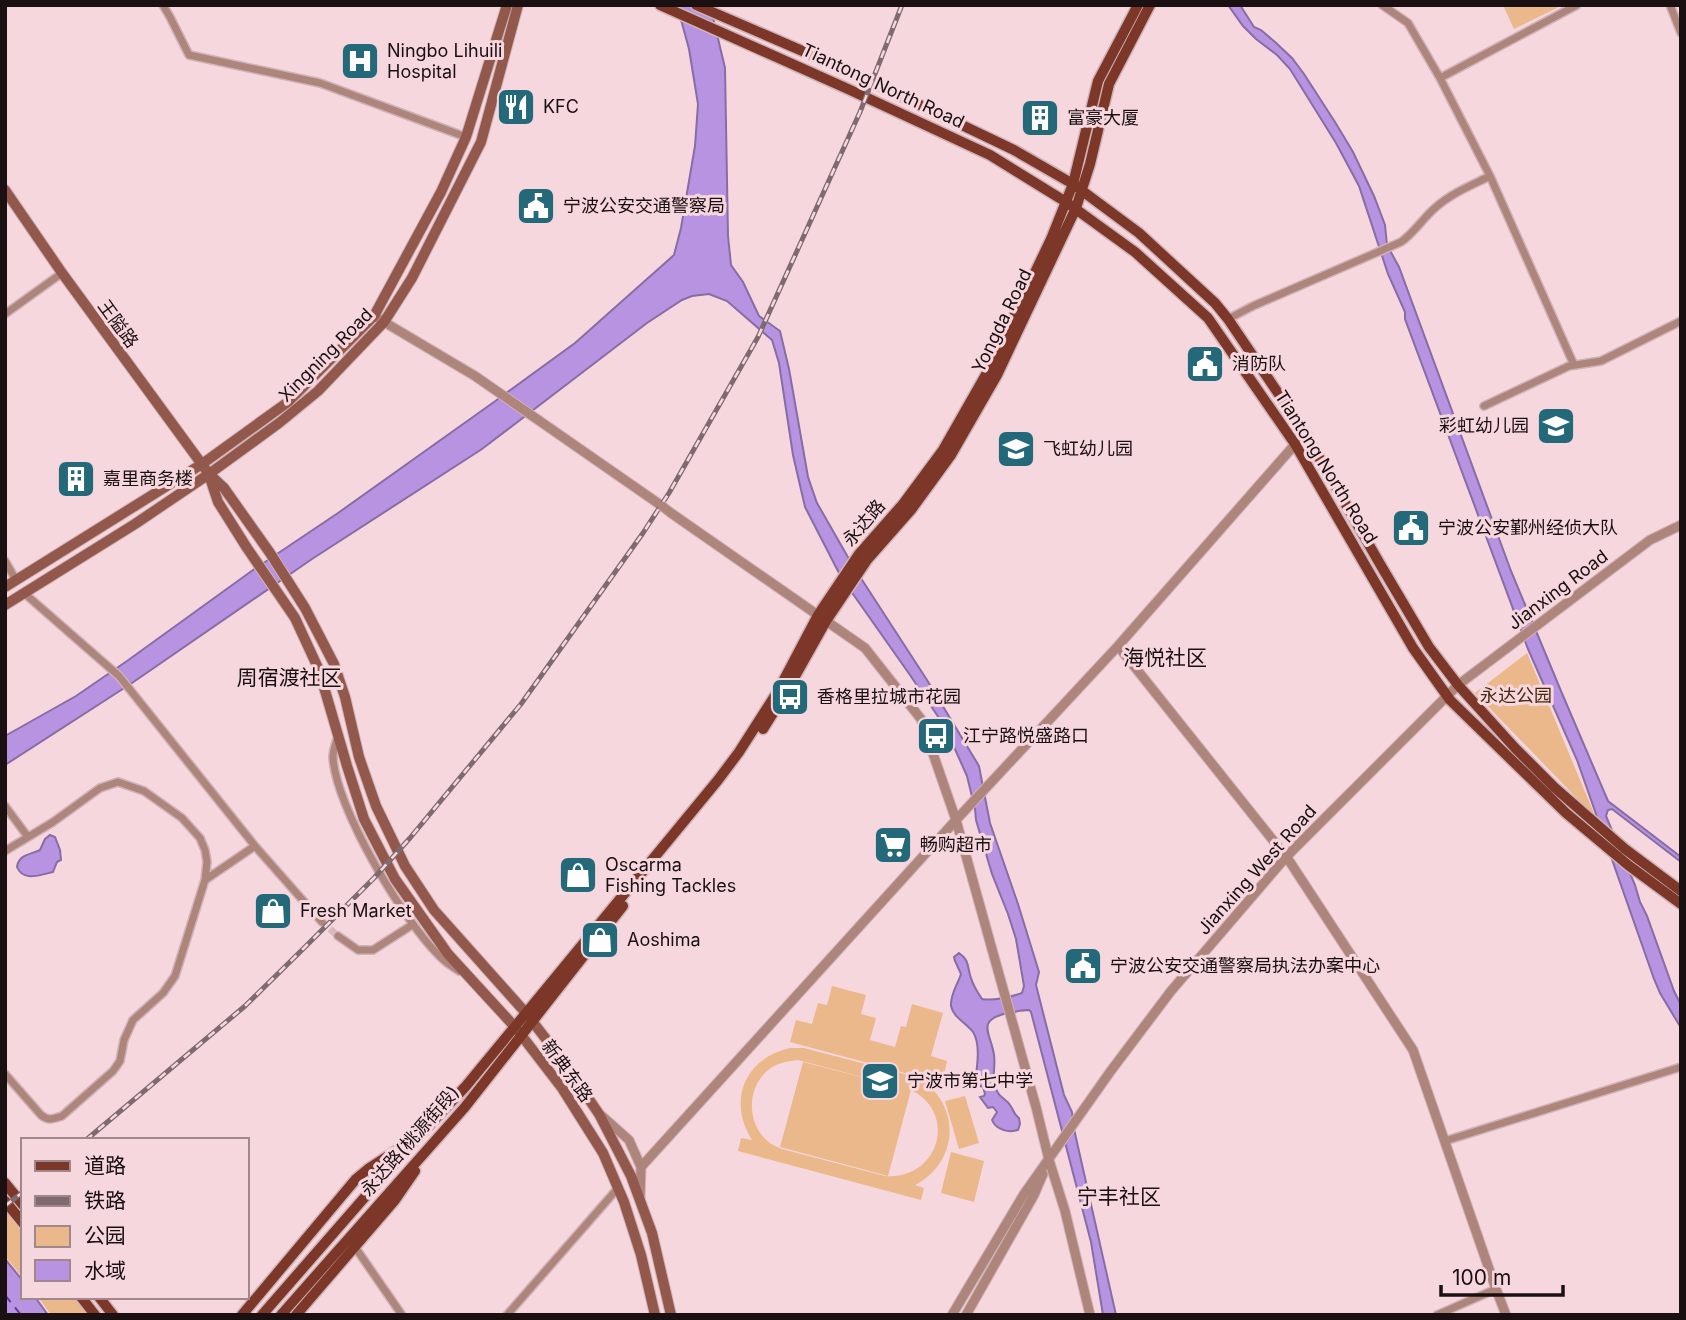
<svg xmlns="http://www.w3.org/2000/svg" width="1686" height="1320" viewBox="0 0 1686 1320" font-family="Inter,'Noto Sans SC',sans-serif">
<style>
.green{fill:#ebb88b;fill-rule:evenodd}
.water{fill:#b793e2;stroke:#886ca4;stroke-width:2}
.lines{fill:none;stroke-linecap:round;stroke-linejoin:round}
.ferry{stroke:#673894;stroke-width:2;stroke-dasharray:9 7;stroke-linecap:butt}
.minor-tunnel{stroke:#d6b9bf;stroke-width:7;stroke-dasharray:7 3.5;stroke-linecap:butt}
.minor-casing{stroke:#cfb3b9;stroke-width:10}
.tertiary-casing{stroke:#cfb3b9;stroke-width:11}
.secondary-casing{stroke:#cfb3b9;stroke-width:12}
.primary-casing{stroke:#cfb3b9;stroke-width:13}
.minor{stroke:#ae857b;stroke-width:7}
.tertiary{stroke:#ae857b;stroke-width:9}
.secondary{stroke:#92584b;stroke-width:10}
.primary{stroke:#7c3728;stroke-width:10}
.rail-casing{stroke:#7e6a6f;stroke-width:5}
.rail{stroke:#f7d7de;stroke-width:2.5;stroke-dasharray:8;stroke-linecap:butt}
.tertiary-bridge-casing{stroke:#cfb3b9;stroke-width:11;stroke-linecap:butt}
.tertiary-bridge{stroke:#ae857b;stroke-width:9}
.labels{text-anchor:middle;stroke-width:6;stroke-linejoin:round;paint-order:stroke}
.poi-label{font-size:18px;fill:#1a1012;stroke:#f7d7de;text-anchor:start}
.street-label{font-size:18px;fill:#1a1012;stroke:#f7d7de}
.park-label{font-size:18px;fill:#46290c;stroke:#f7d7de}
.quarter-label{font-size:21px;fill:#1a1012;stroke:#f7d7de}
</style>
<rect width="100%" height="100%" fill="#f7d7de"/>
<path class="green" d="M1503 5H1556L1557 8 1514 29Z
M1527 653 1596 818 1475 693Z
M832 986 866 995 861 1014 876 1018 870 1040 895 1047 901 1026 906 1027 912 1004 943 1013 931 1056 947 1061 942 1083 790 1042 796 1020 812 1024 818 1003 827 1005Z
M790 1048H804C828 1054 853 1061 877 1067 894 1072 915 1074 928 1085 944 1098 952 1120 949 1139 946 1159 933 1176 915 1185L924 1188 921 1200 738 1151 741 1138 752 1140C727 1100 745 1058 790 1048ZM798 1060 908 1089 803 1062 780 1147 888 1176 911 1090C959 1114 938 1180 885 1176L782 1149C745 1137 741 1083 776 1065 783 1062 790 1061 798 1060Z
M965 1096 979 1143 959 1149 945 1101Z
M951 1152 984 1161 974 1202 941 1193Z
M5 1211 23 1233V1278L5 1256Z
M38 1297H75L89 1315H51Z"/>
<path class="water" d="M677 5H710L725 68 728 236 731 265 743 282 759 316 780 331 789 369 808 477 817 503 853 566 927 680 979 766 990 823 1018 904 1039 972 1036 985 1064 1095 1072 1112 1074 1129 1116 1315H1103L1091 1242 1031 1012 1029 1010C1021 1010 1015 1012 1007 1013 975 1021 991 1033 994 1055 996 1069 990 1080 998 1093 1001 1098 1007 1100 1010 1105 1014 1110 1013 1114 1019 1118L1020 1124 1018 1130C1009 1133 996 1130 992 1120L997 1112 993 1107 988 1108 980 1097 984 1096 985 1094 983 1087 977 1085 975 1082C977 1068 981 1044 973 1032 966 1023 953 1017 951 1006 950 994 958 984 961 974L955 961 954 957 959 953C970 960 967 968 971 978 973 985 978 993 982 999 993 1001 1011 997 1022 993L1024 986 1016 939 1008 914 992 874 976 820 975 809 967 776 954 747 943 724 910 675 841 577 805 507 793 455 779 363 772 340 727 301 709 294 692 296 682 300 647 323 482 449 312 559 132 683 5 765V736L76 696 127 661 253 570 338 513 494 402 575 343 674 255 681 228 695 146 698 104 689 49Z
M1228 5H1240L1254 27 1261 30 1275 42 1292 58 1304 74 1335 122 1353 152 1374 196 1385 225 1387 245 1399 267 1511 571 1561 691 1608 801 1681 857V862L1612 809 1608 810 1606 816 1635 885 1640 902 1647 916 1674 991 1681 1005V1028L1660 993 1654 979 1577 760 1528 649 1405 319V312L1388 274 1359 186 1336 143 1290 69 1277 55 1256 39 1243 26Z
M50 835 55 837 60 850 61 860 57 862 53 872C40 875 23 882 17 867 19 854 30 855 40 850L45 839Z
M5 1259 23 1281V1297H35L48 1315H5Z"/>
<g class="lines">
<path class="ferry" d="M5 1295 21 1315"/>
<path class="minor-tunnel" d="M322 922 338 936"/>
<g class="minor-casing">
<path id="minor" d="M163 5 170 17 189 55 320 83 466 137
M1382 5 1408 23 1440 78 1490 176 1574 365
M1670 5 1681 33
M1440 78 1577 5
M5 314 62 273
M1228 319 1253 306 1401 242C1415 232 1423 218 1436 207 1452 193 1472 185 1490 176
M1484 406 1569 366 1601 361 1681 321
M5 561 16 580
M24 593 119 676 255 846 322 922
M338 736C336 743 333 750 333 757 335 807 407 929 446 962 450 965 455 968 459 971
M5 806 28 837
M5 851 53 822 100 788 118 782 144 791 182 818 200 838 205 850 207 862 205 880 175 976 163 993 133 1020 124 1040 120 1061 113 1071 62 1116C53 1119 48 1121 41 1115L5 1074
M205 880 255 846
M338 936 358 950H373L412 925
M1445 1141 1681 1067
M355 1247 402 1315
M507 1315 618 1188
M1437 1315 1496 1289"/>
</g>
<g class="tertiary-casing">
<path id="tertiary" d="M374 316 475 376 662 506
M671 513 865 648 921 719 956 820 1036 1107 1049 1160 1065 1211 1090 1315
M1118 646 1288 859 1413 1050 1496 1289 1506 1315
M602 1116 629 1140 641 1167 640 1199
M641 1167 956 820 1118 646 1305 433
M952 1315 1024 1194 1110 1072 1171 991 1286 857 1458 685 1650 540 1681 525
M966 1315 1034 1195 1043 1174"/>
</g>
<g class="secondary-casing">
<path id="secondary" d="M5 190 62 273 209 474 224 488 270 553 305 608 334 664 345 697 359 757 376 806 405 866 434 910 525 1012 560 1057 599 1114 631 1176 652 1233 671 1315
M210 478 218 502 247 548 295 618 319 670 347 766 364 819 395 879 448 954 515 1027 562 1088 603 1153 624 1202 641 1255 655 1315
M5 587 202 464 288 402 374 316 441 192 466 137 507 5
M5 605 135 524 209 474 279 423 318 391 384 322 412 278 481 142 518 5"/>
</g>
<g class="primary-casing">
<path id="primary" d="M660 5 848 89 990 155 1066 202 1135 252 1208 318 1295 444 1413 648 1450 700 1566 813 1628 865 1681 904
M696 5 851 72 1014 150 1073 184 1139 233 1215 303 1228 319 1305 433 1380 564 1429 647 1458 685 1515 748 1555 788 1625 849 1681 891
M763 729 785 694 826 621 867 560 911 510 951 455 997 375 1076 208 1090 164 1109 84 1150 5
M5 1183 23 1205
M5 1201 23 1223
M81 1297 95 1315
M99 1297 113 1315
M242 1315 356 1179 368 1169 402 1147
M262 1315 405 1151 466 1086 718 780 739 752 778 691 818 615 859 554 903 504 943 450 988 371 1051 239 1073 184 1098 81 1138 5
M281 1315 465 1107 623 906
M296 1315 395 1200 415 1171"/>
</g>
<use href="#minor" class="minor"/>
<use href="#tertiary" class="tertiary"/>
<use href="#secondary" class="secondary"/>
<use href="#primary" class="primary"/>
<g class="rail-casing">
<path id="rail" d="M86 1140 245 1006 304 948 374 878 410 838 521 704 643 533 669 493 758 337 860 112 902 5
M5 1206 23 1192"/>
</g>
<use href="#rail" class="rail"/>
<g class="tertiary-bridge-casing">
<path id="tertiary-bridge" d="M662 506 671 513"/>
</g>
<use href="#tertiary-bridge" class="tertiary-bridge"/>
</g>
<defs>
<g id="hospital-square" transform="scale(2.0125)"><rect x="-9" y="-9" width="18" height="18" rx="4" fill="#24697a" stroke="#f7d7de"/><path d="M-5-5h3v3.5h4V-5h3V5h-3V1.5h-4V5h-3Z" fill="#fff"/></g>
<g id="restaurant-square" transform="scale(2.0125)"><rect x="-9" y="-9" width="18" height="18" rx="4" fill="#24697a" stroke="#f7d7de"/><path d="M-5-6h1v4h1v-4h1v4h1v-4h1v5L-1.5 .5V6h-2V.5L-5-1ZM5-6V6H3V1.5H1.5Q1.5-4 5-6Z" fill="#fff"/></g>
<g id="building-square" transform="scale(2.0125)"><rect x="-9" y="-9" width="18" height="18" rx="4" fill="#24697a" stroke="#f7d7de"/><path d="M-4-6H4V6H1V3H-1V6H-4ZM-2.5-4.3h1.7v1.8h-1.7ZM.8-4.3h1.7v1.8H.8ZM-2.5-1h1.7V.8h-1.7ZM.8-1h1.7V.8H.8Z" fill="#fff"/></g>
<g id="civic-square" transform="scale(2.0125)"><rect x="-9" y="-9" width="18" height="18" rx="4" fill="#24697a" stroke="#f7d7de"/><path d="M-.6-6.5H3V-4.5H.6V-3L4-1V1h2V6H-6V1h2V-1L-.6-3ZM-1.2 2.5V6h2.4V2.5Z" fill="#fff"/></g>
<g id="school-square" transform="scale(2.0125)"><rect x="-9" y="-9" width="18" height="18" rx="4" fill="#24697a" stroke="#f7d7de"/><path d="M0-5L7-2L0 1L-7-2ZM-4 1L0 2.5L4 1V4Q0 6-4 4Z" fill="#fff"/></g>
<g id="bus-square" transform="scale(2.0125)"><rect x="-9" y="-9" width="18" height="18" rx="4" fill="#24697a" stroke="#f7d7de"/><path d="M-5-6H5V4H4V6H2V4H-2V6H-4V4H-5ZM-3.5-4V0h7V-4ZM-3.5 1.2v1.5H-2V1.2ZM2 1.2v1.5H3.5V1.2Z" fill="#fff"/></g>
<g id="supermarket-square" transform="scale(2.0125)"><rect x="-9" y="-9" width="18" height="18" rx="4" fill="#24697a" stroke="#f7d7de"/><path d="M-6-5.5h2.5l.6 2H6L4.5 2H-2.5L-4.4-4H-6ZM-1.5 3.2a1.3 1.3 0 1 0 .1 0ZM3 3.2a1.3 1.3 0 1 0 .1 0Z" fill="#fff"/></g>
<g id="shop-square" transform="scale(2.0125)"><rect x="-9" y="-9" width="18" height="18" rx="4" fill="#24697a" stroke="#f7d7de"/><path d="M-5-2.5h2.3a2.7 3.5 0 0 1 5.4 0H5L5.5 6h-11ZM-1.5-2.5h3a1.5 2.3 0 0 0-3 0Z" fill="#fff"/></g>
</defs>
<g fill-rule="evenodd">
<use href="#hospital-square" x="360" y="61"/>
<use href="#restaurant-square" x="516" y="107"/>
<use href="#building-square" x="1040" y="118"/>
<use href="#civic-square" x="536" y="206"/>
<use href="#civic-square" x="1205" y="364"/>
<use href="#school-square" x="1556" y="426"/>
<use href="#school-square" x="1016" y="449"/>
<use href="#building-square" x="76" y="479"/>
<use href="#civic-square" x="1411" y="528"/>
<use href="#bus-square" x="790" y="697"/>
<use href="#bus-square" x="936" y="736"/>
<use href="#supermarket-square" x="893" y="845"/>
<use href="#shop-square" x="578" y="875"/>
<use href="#shop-square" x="273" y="911"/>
<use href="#shop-square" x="600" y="940"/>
<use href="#civic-square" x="1083" y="966"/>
<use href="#school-square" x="880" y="1081"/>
</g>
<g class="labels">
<g class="poi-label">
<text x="387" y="57">Ningbo Lihuili<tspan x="387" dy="21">Hospital</tspan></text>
<text x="543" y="113">KFC</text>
<text x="1067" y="124">富豪大厦</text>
<text x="563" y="212">宁波公安交通警察局</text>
<text x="1232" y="370">消防队</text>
<text x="1529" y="432" text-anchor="end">彩虹幼儿园</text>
<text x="1043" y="455">飞虹幼儿园</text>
<text x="103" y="485">嘉里商务楼</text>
<text x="1438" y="534">宁波公安鄞州经侦大队</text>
<text x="817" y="703">香格里拉城市花园</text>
<text x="963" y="742">江宁路悦盛路口</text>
<text x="920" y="851">畅购超市</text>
<text x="605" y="871">Oscarma<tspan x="605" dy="21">Fishing Tackles</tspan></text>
<text x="300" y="917">Fresh Market</text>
<text x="627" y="946">Aoshima</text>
<text x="1110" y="972">宁波公安交通警察局执法办案中心</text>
<text x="907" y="1087">宁波市第七中学</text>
</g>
<g class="street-label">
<text transform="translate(883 86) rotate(25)" y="6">Tiantong North Road</text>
<text transform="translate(1002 321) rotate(-64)" y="6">Yongda Road</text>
<text transform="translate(118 324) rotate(54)" y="6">王隘路</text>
<text transform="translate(326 355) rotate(-45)" y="6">Xingning Road</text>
<text transform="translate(1326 467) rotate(58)" y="6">Tiantong North Road</text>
<text transform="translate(864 523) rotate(-50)" y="6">永达路</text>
<text transform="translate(1558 590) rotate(-37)" y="6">Jianxing Road</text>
<text transform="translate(1257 870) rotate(-48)" y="6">Jianxing West Road</text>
<text transform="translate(567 1071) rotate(54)" y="6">新典东路</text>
<text transform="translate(410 1141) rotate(-49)" y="6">永达路(桃源街段)</text>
</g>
<g class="park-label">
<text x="1516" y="702">永达公园</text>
</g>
<g class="quarter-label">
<text x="1165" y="665">海悦社区</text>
<text x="289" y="685">周宿渡社区</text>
<text x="1119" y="1204">宁丰社区</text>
</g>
</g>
<rect width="1686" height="1320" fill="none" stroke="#1a1012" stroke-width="14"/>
<rect x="21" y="1138" width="228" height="161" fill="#f7d7de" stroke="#9f878c" stroke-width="2"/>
<rect x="35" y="1161" width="35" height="10" fill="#7c3728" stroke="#9f878c" stroke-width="2"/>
<text x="84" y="1173" font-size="21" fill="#1a1012">道路</text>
<rect x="35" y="1196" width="35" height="10" fill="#7e6a6f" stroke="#9f878c" stroke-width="2"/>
<text x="84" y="1208" font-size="21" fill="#1a1012">铁路</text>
<rect x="35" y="1226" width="35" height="21" fill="#ebb88b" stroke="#9f878c" stroke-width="2"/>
<text x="84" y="1243" font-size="21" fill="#1a1012">公园</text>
<rect x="35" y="1260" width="35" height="21" fill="#b793e2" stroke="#9f878c" stroke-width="2"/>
<text x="84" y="1278" font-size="21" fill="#1a1012">水域</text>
<path d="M1441 1285v10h122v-10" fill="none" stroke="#1a1012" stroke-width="3.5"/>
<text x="1452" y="1285" font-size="21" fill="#1a1012" stroke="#f7d7de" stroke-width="5" paint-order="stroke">100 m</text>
</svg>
